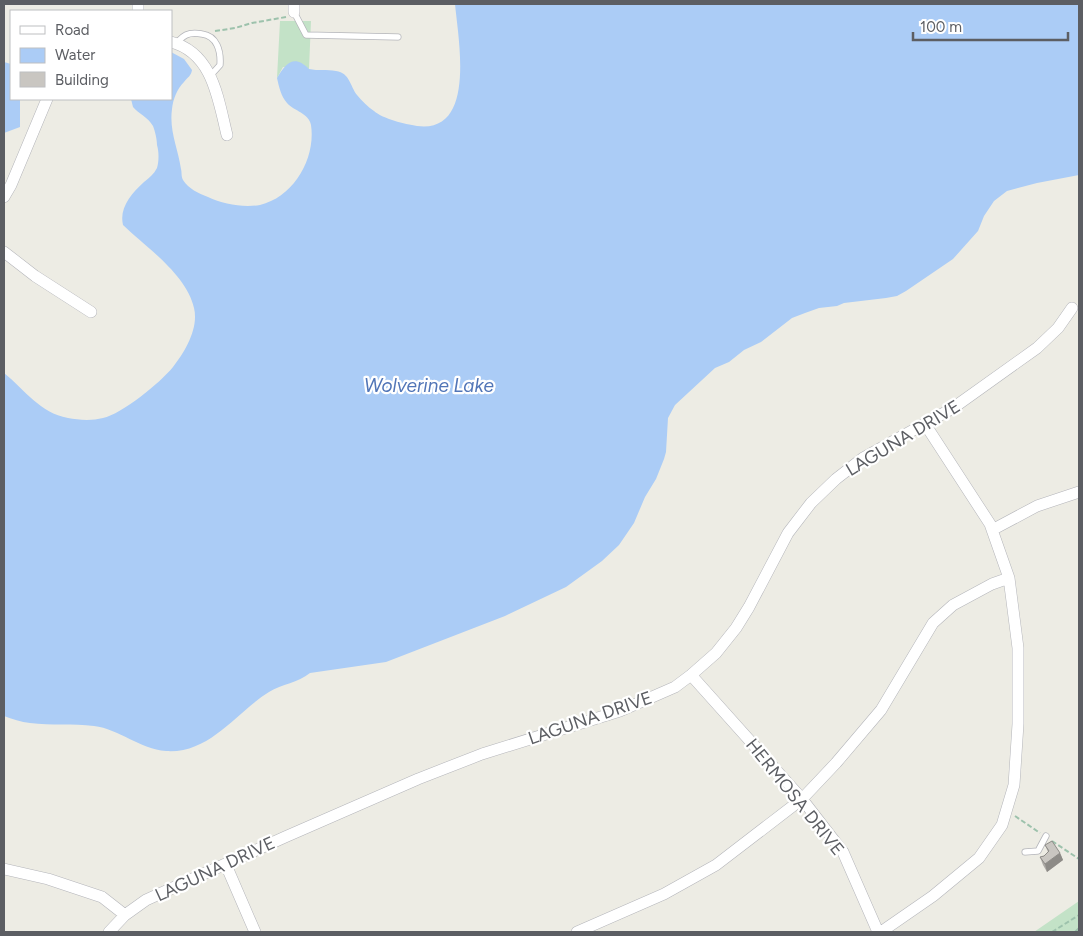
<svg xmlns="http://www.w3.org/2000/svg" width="1083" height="936" viewBox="0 0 1083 936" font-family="Figtree,sans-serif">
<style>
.green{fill:#c3e2c7}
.water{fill:#abccf6}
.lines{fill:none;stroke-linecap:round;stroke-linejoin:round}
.lane-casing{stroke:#b4b5ba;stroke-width:7}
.street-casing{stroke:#b4b5ba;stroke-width:12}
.path{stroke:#9dc2ac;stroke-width:2;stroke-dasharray:5 2.5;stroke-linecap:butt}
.lane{stroke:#fff;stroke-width:5.5}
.street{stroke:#fff;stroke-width:11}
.wall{fill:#adaaa6}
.shaded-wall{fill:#8d8b87}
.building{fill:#c9c6c1;stroke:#8d8b87}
.labels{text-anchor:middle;stroke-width:4.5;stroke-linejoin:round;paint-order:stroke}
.street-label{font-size:18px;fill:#5c5e63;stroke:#fff}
.water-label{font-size:19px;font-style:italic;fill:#5175b7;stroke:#fff}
</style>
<rect width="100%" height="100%" fill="#edece4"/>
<path class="green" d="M280 21H311L309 69 283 67 277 78Z
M1079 901V932H1034Z"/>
<path class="water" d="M455 4H1079V175L1037 183 1007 191 994 201 984 216 978 231 953 259 906 291 897 296 886 298 844 303 837 306 819 308 805 313 792 318 761 342 744 350 729 362 715 368 675 405 668 418 666 452 664 459 656 479 645 497 634 523 619 545 602 561 566 587 505 616 386 662 310 673C298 683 282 684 269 692 235 713 210 754 166 751 140 749 119 729 94 726 73 723 51 726 30 723 21 722 12 719 4 716V373C25 390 40 413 68 418 78 420 92 421 103 418 122 414 160 383 173 367 185 352 199 328 194 308 187 275 146 247 123 225 119 208 131 194 144 182 149 178 154 174 157 168 159 161 159 152 157 145 157 139 155 131 153 126 148 117 139 114 133 107L131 99H171V52L184 59 192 70C191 76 188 77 184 82 177 89 173 99 172 109 169 131 178 148 181 169 182 173 181 176 183 180 189 189 198 193 208 197 223 204 243 208 260 205 294 197 316 158 311 125 309 113 294 111 287 103 281 96 279 87 277 78 286 63 294 54 309 69 318 71 327 69 336 71 350 73 350 86 357 95 362 101 368 107 374 111 383 119 405 124 417 126 477 134 458 38 455 4Z
M4 62 11 64V99H20V127L4 133Z"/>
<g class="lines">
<g class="lane-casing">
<path id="lane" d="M294 12 306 35 398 37
M176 43C179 41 182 37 186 35 190 33 197 33 202 34 217 36 221 51 220 65L211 75
M1025 852 1038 851 1046 836"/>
</g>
<g class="street-casing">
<path id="street" d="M138 4V11
M294 4V12
M171 42C213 53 218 99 227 135
M4 197 11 185 47 99
M4 252 35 276 91 312
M992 530 1037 506 1079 492
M691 675 802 799 843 852 878 932
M226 865 255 932
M4 869 48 879 102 897 125 915
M109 932 125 915 146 900 285 837 418 779 482 754 620 711 675 687 691 675 716 653 736 628 749 607 788 533 811 503 836 479 863 458 953 408 1037 348 1058 328 1072 308
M577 932 664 894 716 865 802 799 836 763 881 710 933 623 953 605 992 584 1009 578
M881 932 933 896 979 858 1002 825 1014 785 1018 724V648L1009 578 990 524 925 424"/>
</g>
<path class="path" d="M215 31 235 28 252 23 286 17
M1015 816 1040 833
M1052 841 1079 859
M1052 932 1079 915
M1075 932 1079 928"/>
<use href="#lane" class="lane"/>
<use href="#street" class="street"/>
</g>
<path class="wall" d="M1045 845 1060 853 1063 860 1047 872 1043 865 1040 857 1044 856 1048 852Z"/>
<path class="shaded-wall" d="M1060 853 1063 860 1047 872 1045 864Z"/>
<path class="building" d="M1052 841 1060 853 1045 864 1040 857 1044 856 1049 851 1045 845Z"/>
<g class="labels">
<g class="street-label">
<text transform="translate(903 438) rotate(-31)" y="6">LAGUNA DRIVE</text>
<text transform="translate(590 718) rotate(-19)" y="6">LAGUNA DRIVE</text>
<text transform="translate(795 797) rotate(51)" y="6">HERMOSA DRIVE</text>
<text transform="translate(215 869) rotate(-25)" y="6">LAGUNA DRIVE</text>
</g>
<g class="water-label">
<text x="429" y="392">Wolverine Lake</text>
</g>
</g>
<rect width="1083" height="936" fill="none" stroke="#5c5e63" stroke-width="10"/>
<rect x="10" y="10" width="162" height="90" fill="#ffffff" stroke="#bebfc1"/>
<rect x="20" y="26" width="25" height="8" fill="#ffffff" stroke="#bebfc1"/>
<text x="55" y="35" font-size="15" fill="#5c5e63">Road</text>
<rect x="20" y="48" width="25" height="15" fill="#abccf6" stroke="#bebfc1"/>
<text x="55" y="60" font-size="15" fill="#5c5e63">Water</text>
<rect x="20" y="72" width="25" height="15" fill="#c9c6c1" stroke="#bebfc1"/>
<text x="55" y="85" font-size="15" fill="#5c5e63">Building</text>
<path d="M913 32v8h155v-8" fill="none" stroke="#5c5e63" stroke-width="2.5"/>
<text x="920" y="32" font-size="15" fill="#5c5e63" stroke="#ffffff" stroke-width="4" paint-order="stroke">100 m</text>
</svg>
